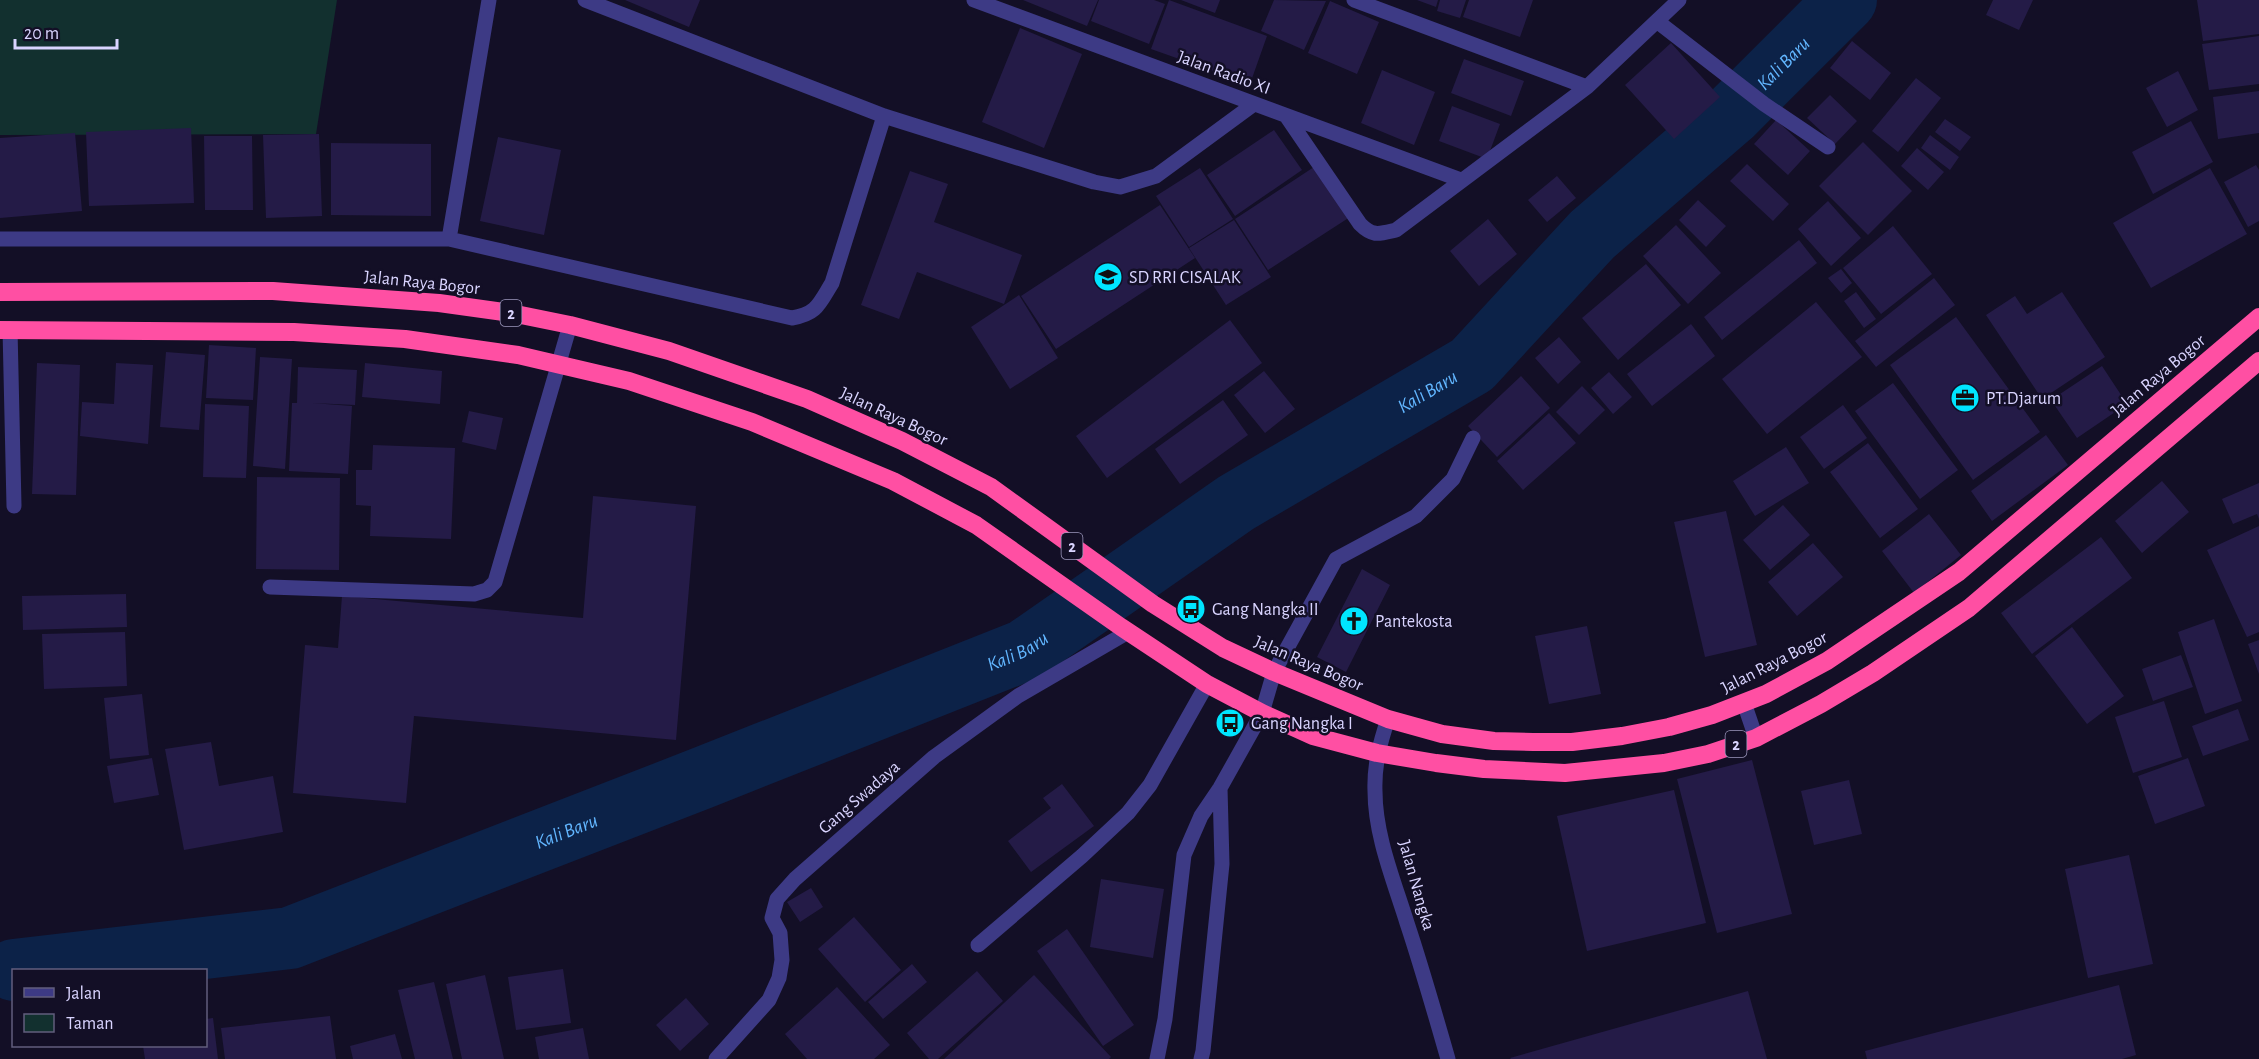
<svg xmlns="http://www.w3.org/2000/svg" width="2259" height="1059" viewBox="0 0 2259 1059" font-family="'Alegreya Sans',sans-serif">
<style>
.green{fill:#12302f}
.lines{fill:none;stroke-linecap:round;stroke-linejoin:round}
.river{stroke:#0c2248;stroke-width:62}
.building{fill:#241b47}
.minor{stroke:#3d3a85;stroke-width:15}
.highway{stroke:#ff4fa3;stroke-width:18}
.labels{text-anchor:middle;stroke-width:5;stroke-linejoin:round;paint-order:stroke}
.shield{fill:#130f26;stroke:#9e99be;stroke-width:1.5}
.shield-label{font-size:16px;font-weight:bold;fill:#d9d4ff}
.street-label{font-size:18px;fill:#d9d4ff;stroke:#130f26}
.poi-label{font-size:18px;fill:#d9d4ff;stroke:#130f26;text-anchor:start}
.water-label{font-size:20px;font-style:italic;fill:#62b6ff;stroke:#130f26}
</style>
<rect width="100%" height="100%" fill="#130f26"/>
<path class="green" d="M0 0H337L316 134 0 135Z"/>
<g class="lines">
<path class="river" id="s1" d="M14 970 290 938 702 778 1025 650 1236 503 1472 365 1592 235 1732 114 1846 0"/>
</g>
<path class="building" d="M625 0H700L689 27Z
M1023 0H1098L1087 26Z
M1099 0H1154L1165 4 1149 44 1091 21Z
M1169 0 1267 36 1250 84 1151 49Z
M1181 0H1220L1215 13Z
M1274 0 1326 1 1304 50 1261 31Z
M1417 0H1438L1436 7Z
M1440 0H1466L1460 18 1437 11Z
M1469 0H1533L1520 37 1463 17Z
M1993 0H2033L2019 30 1986 15Z
M2197 0H2259V34L2203 41Z
M1330 1 1379 22 1357 74 1308 53Z
M1020 28 1082 54 1044 148 982 122Z
M2259 36V84L2209 90 2202 44Z
M1852 41 1891 73 1870 100 1830 68Z
M1671 43 1720 97 1674 139 1625 85Z
M1464 59 1524 81 1511 116 1451 93Z
M1382 70 1435 92 1414 145 1361 123Z
M2178 71 2198 110 2167 127 2146 88Z
M1916 78 1941 98 1898 152 1872 131Z
M2259 91V133L2218 139 2213 97Z
M1830 95 1857 121 1835 144 1807 118Z
M1452 106 1500 124 1487 159 1439 141Z
M1945 119 1971 137 1960 151 1935 132Z
M1776 120 1810 151 1788 175 1754 144Z
M2191 121 2213 162 2153 194 2132 152Z
M191 128 194 203 89 206 86 132Z
M1274 130 1302 170 1235 216 1207 175Z
M75 133 82 211 0 218V138Z
M319 134 322 216 266 218 263 135Z
M1930 135 1959 157 1950 170 1921 148Z
M204 136H252L253 210H205Z
M498 137 561 150 544 235 480 221Z
M1863 142 1912 191 1868 235 1819 186Z
M331 143 431 144V216L331 215Z
M1917 148 1944 172 1928 190 1901 166Z
M1747 164 1789 204 1773 221 1730 181Z
M1317 165 1350 217 1268 270 1235 219Z
M2256 165 2259 170V221L2248 227 2224 182Z
M1200 168 1233 219 1189 247 1156 196Z
M2210 168 2247 234 2151 288 2113 223Z
M910 171 948 184 934 222 1022 255 1004 304 917 272 899 319 861 305Z
M1557 176 1576 198 1547 222 1528 200Z
M1698 200 1726 226 1706 247 1679 220Z
M1828 201 1861 238 1831 266 1798 229Z
M1160 205 1195 258 1056 349 1021 296Z
M1488 219 1517 254 1479 286 1450 251Z
M1234 220 1271 277 1226 305 1189 248Z
M1676 225 1721 273 1688 304 1643 256Z
M1893 226 1932 274 1881 314 1843 268Z
M1799 240 1817 263 1722 340 1704 317Z
M1646 264 1681 305 1618 360 1582 318Z
M1841 269 1852 283 1841 293 1828 278Z
M1934 278 1955 305 1876 367 1855 341Z
M1856 292 1876 319 1864 328 1844 301Z
M2062 292 2105 357 2042 399 1986 315 2015 296 2027 314Z
M1019 295 1058 358 1010 389 971 327Z
M1816 302 1862 357 1767 434 1722 379Z
M1956 317 2040 432 1973 480 1890 365Z
M1230 320 1262 363 1107 478 1076 436Z
M1691 324 1715 356 1652 406 1627 374Z
M1559 337 1581 362 1558 384 1535 358Z
M209 345 256 348 253 400 206 398Z
M166 352 205 355 199 430 160 427Z
M260 357 292 359 285 469 253 466Z
M37 363 80 365 76 495 32 494Z
M116 363 153 365 148 444 80 436 82 402 114 404Z
M365 363 442 371 440 404 362 397Z
M2102 366 2127 404 2077 438 2051 400Z
M298 367 357 370 355 405 312 403 352 406 348 474 289 471 292 403H297Z
M1264 371 1295 409 1265 433 1234 395Z
M1609 372 1632 397 1613 414 1591 388Z
M1521 376 1550 408 1497 457 1468 426Z
M1893 383 1958 470 1920 499 1855 411Z
M1582 386 1605 410 1579 435 1556 412Z
M1223 400 1248 435 1180 484 1155 449Z
M205 404 249 406 246 478 203 477Z
M1843 405 1867 438 1824 469 1800 437Z
M469 411 503 418 496 450 462 442Z
M1549 413 1576 443 1523 490 1497 461Z
M2046 435 2068 465 1992 521 1971 491Z
M1868 443 1918 509 1880 538 1830 472Z
M373 445 455 448 451 539 370 536 371 506 356 505V470H372Z
M1786 447 1809 483 1755 516 1733 481Z
M257 477 340 478 339 570 256 569Z
M2162 481 2189 512 2142 553 2115 521Z
M2259 483V519L2257 514 2233 524 2222 499Z
M593 496 696 506 676 740 414 716 406 803 293 793 305 645 338 648 342 596 583 618Z
M1783 505 1810 535 1770 570 1743 540Z
M1726 511 1757 645 1705 657 1674 522Z
M1929 514 1961 555 1914 593 1882 551Z
M2259 526V632L2247 637 2207 550Z
M2101 537 2132 578 2032 654 2001 613Z
M1813 543 1843 577 1797 616 1768 582Z
M1362 569 1390 585 1346 672 1317 657Z
M126 594 127 627 23 630 22 596Z
M2214 619 2242 701 2205 714 2178 632Z
M1587 626 1601 694 1549 704 1535 636Z
M2072 627 2124 696 2087 724 2035 656Z
M125 632 127 686 44 689 42 634Z
M2259 640V674L2248 644Z
M2181 655 2193 687 2153 701 2142 669Z
M142 694 149 755 110 759 104 698Z
M2164 701 2182 757 2133 773 2115 717Z
M2238 709 2249 740 2203 756 2192 726Z
M211 742 219 786 273 776 283 832 184 850 165 749Z
M152 758 159 795 114 803 107 766Z
M2188 758 2205 806 2155 824 2138 776Z
M1752 760 1792 914 1717 933 1677 779Z
M1849 780 1862 834 1814 845 1801 791Z
M1062 784 1094 826 1031 872 1008 841 1051 808 1043 798Z
M1674 790 1706 923 1587 951 1557 816Z
M2129 855 2153 964 2088 978 2065 869Z
M1101 879 1164 889 1153 958 1090 947Z
M811 888 823 907 800 922 787 902Z
M854 917 901 970 865 1002 818 949Z
M1067 929 1134 1025 1103 1046 1037 951Z
M912 964 927 982 883 1019 868 1002Z
M563 969 571 1023 516 1030 508 977Z
M977 971 1003 1001 938 1059H929L907 1033Z
M485 975 504 1059H462L446 984Z
M1034 975 1111 1057 1109 1059H944Z
M434 982 453 1059H415L398 990Z
M2119 985 2136 1055 2122 1059H1867L1865 1051Z
M837 987 890 1045 874 1059H807L785 1034Z
M1748 991 1767 1059H1511L1510 1058Z
M686 998 709 1024 680 1051 656 1025Z
M330 1016 336 1059H225L221 1028Z
M213 1018 218 1059H145L143 1046H206V1019Z
M583 1028 589 1059H539L535 1037Z
M395 1034 402 1059H353L350 1046Z"/>
<g class="lines">
<path class="minor" d="M585 0 884 116 1094 182 1120 187 1156 176 1254 104
M974 0 1461 180
M1354 0 1587 87
M1658 22 1764 104 1828 147
M1287 117 1360 224C1373 237 1379 234 1396 230L1587 87 1679 0
M0 239H449L792 318C817 314 819 304 832 283L884 116
M449 239 489 0
M10 329 14 506
M270 587 474 594 487 590 495 582 570 325
M1744 703 1756 738
M1388 719C1380 743 1374 765 1375 791 1375 836 1394 881 1407 923 1422 968 1435 1014 1448 1059
M978 945 1082 856 1128 813 1150 785 1207 684
M716 1059 769 1000 779 978 782 960 780 933 772 918 777 899 795 879 934 757 1018 696 1128 632
M1157 1059 1165 1019 1184 855 1201 816 1220 788 1262 713 1274 672 1336 559 1416 516 1453 479 1473 438
M1201 1059 1203 1051 1222 864 1220 788"/>
<path class="highway" d="M0 292 273 291 439 303 511 313 570 325 669 351 807 399 902 441 991 487 1153 604 1223 648 1274 672 1388 719 1442 734 1494 741 1533 742H1572L1622 736 1669 727 1712 715 1766 694 1827 661 1959 572 2259 317
M0 330 294 332 405 339 518 355 629 381 752 422 893 481 976 525 1121 627 1207 684 1262 713 1313 736 1377 753 1436 763 1484 769 1565 773 1664 763 1708 754 1756 738 1821 704 1873 673 1969 608 2259 361"/>
</g>
<defs>
<g id="school-disc" transform="scale(1.5)"><circle r="9.5" fill="#00e5ff" stroke="#130f26"/><path d="M0-5L7-2L0 1L-7-2ZM-4 1L0 2.5L4 1V4Q0 6-4 4Z" fill="#111"/></g>
<g id="office-disc" transform="scale(1.5)"><circle r="9.5" fill="#00e5ff" stroke="#130f26"/><path d="M-6-3h4V-5.5h4V-3h4V5H-6ZM-1-4.5V-3h2v-1.5ZM-6 0V1H6V0Z" fill="#111"/></g>
<g id="bus-disc" transform="scale(1.5)"><circle r="9.5" fill="#00e5ff" stroke="#130f26"/><path d="M-5-6H5V4H4V6H2V4H-2V6H-4V4H-5ZM-3.5-4V0h7V-4ZM-3.5 1.2v1.5H-2V1.2ZM2 1.2v1.5H3.5V1.2Z" fill="#111"/></g>
<g id="church-disc" transform="scale(1.5)"><circle r="9.5" fill="#00e5ff" stroke="#130f26"/><path d="M-1.2-6h2.4v3.5h3.3v2.4h-3.3V6h-2.4V-.1h-3.3v-2.4h3.3Z" fill="#111"/></g>
</defs>
<g fill-rule="evenodd">
<use href="#school-disc" x="1108" y="277"/>
<use href="#office-disc" x="1965" y="398"/>
<use href="#bus-disc" x="1191" y="609"/>
<use href="#church-disc" x="1354" y="621"/>
<use href="#bus-disc" x="1230" y="723"/>
</g>
<g class="labels">
<g class="shield">
<rect x="500.5" y="300" width="21" height="26" rx="4.5"/>
<rect x="1061.5" y="533" width="21" height="26" rx="4.5"/>
<rect x="1725.5" y="731" width="21" height="26" rx="4.5"/>
</g>
<g class="shield-label">
<text x="511" y="319">2</text>
<text x="1072" y="552">2</text>
<text x="1736" y="750">2</text>
</g>
<g class="street-label">
<text transform="translate(1224 72) rotate(20)" y="6">Jalan Radio XI</text>
<text transform="translate(422 282) rotate(6)" y="6">Jalan Raya Bogor</text>
<text transform="translate(2158 375) rotate(-40)" y="6">Jalan Raya Bogor</text>
<text transform="translate(894 416) rotate(25)" y="6">Jalan Raya Bogor</text>
<text transform="translate(1774 662) rotate(-27)" y="6">Jalan Raya Bogor</text>
<text transform="translate(1309 663) rotate(23)" y="6">Jalan Raya Bogor</text>
<text transform="translate(859 797) rotate(-41)" y="6">Gang Swadaya</text>
<text transform="translate(1417 885) rotate(74)" y="6">Jalan Nangka</text>
</g>
<g class="poi-label">
<text x="1129" y="283">SD RRI CISALAK</text>
<text x="1986" y="404">PT.Djarum</text>
<text x="1212" y="615">Gang Nangka II</text>
<text x="1375" y="627">Pantekosta</text>
<text x="1251" y="729">Gang Nangka I</text>
</g>
<g class="water-label">
<text dy="7" stroke="none"><textPath href="#s1" startOffset="2032">Kali Baru</textPath></text>
<text dy="7" stroke="none"><textPath href="#s1" startOffset="1546">Kali Baru</textPath></text>
<text dy="7" stroke="none"><textPath href="#s1" startOffset="1060">Kali Baru</textPath></text>
<text dy="7" stroke="none"><textPath href="#s1" startOffset="574">Kali Baru</textPath></text>
</g>
</g>
<rect x="12" y="969" width="195" height="78" fill="#130f26" stroke="#625e7d" stroke-width="1.5"/>
<rect x="24" y="988" width="30" height="9" fill="#3d3a85" stroke="#625e7d" stroke-width="1.5"/>
<text x="66" y="999" font-size="18" fill="#d9d4ff">Jalan</text>
<rect x="24" y="1014" width="30" height="18" fill="#12302f" stroke="#625e7d" stroke-width="1.5"/>
<text x="66" y="1029" font-size="18" fill="#d9d4ff">Taman</text>
<path d="M15 39v9h102v-9" fill="none" stroke="#d9d4ff" stroke-width="3"/>
<text x="24" y="39" font-size="18" fill="#d9d4ff" stroke="#130f26" stroke-width="4.5" paint-order="stroke">20 m</text>
</svg>
